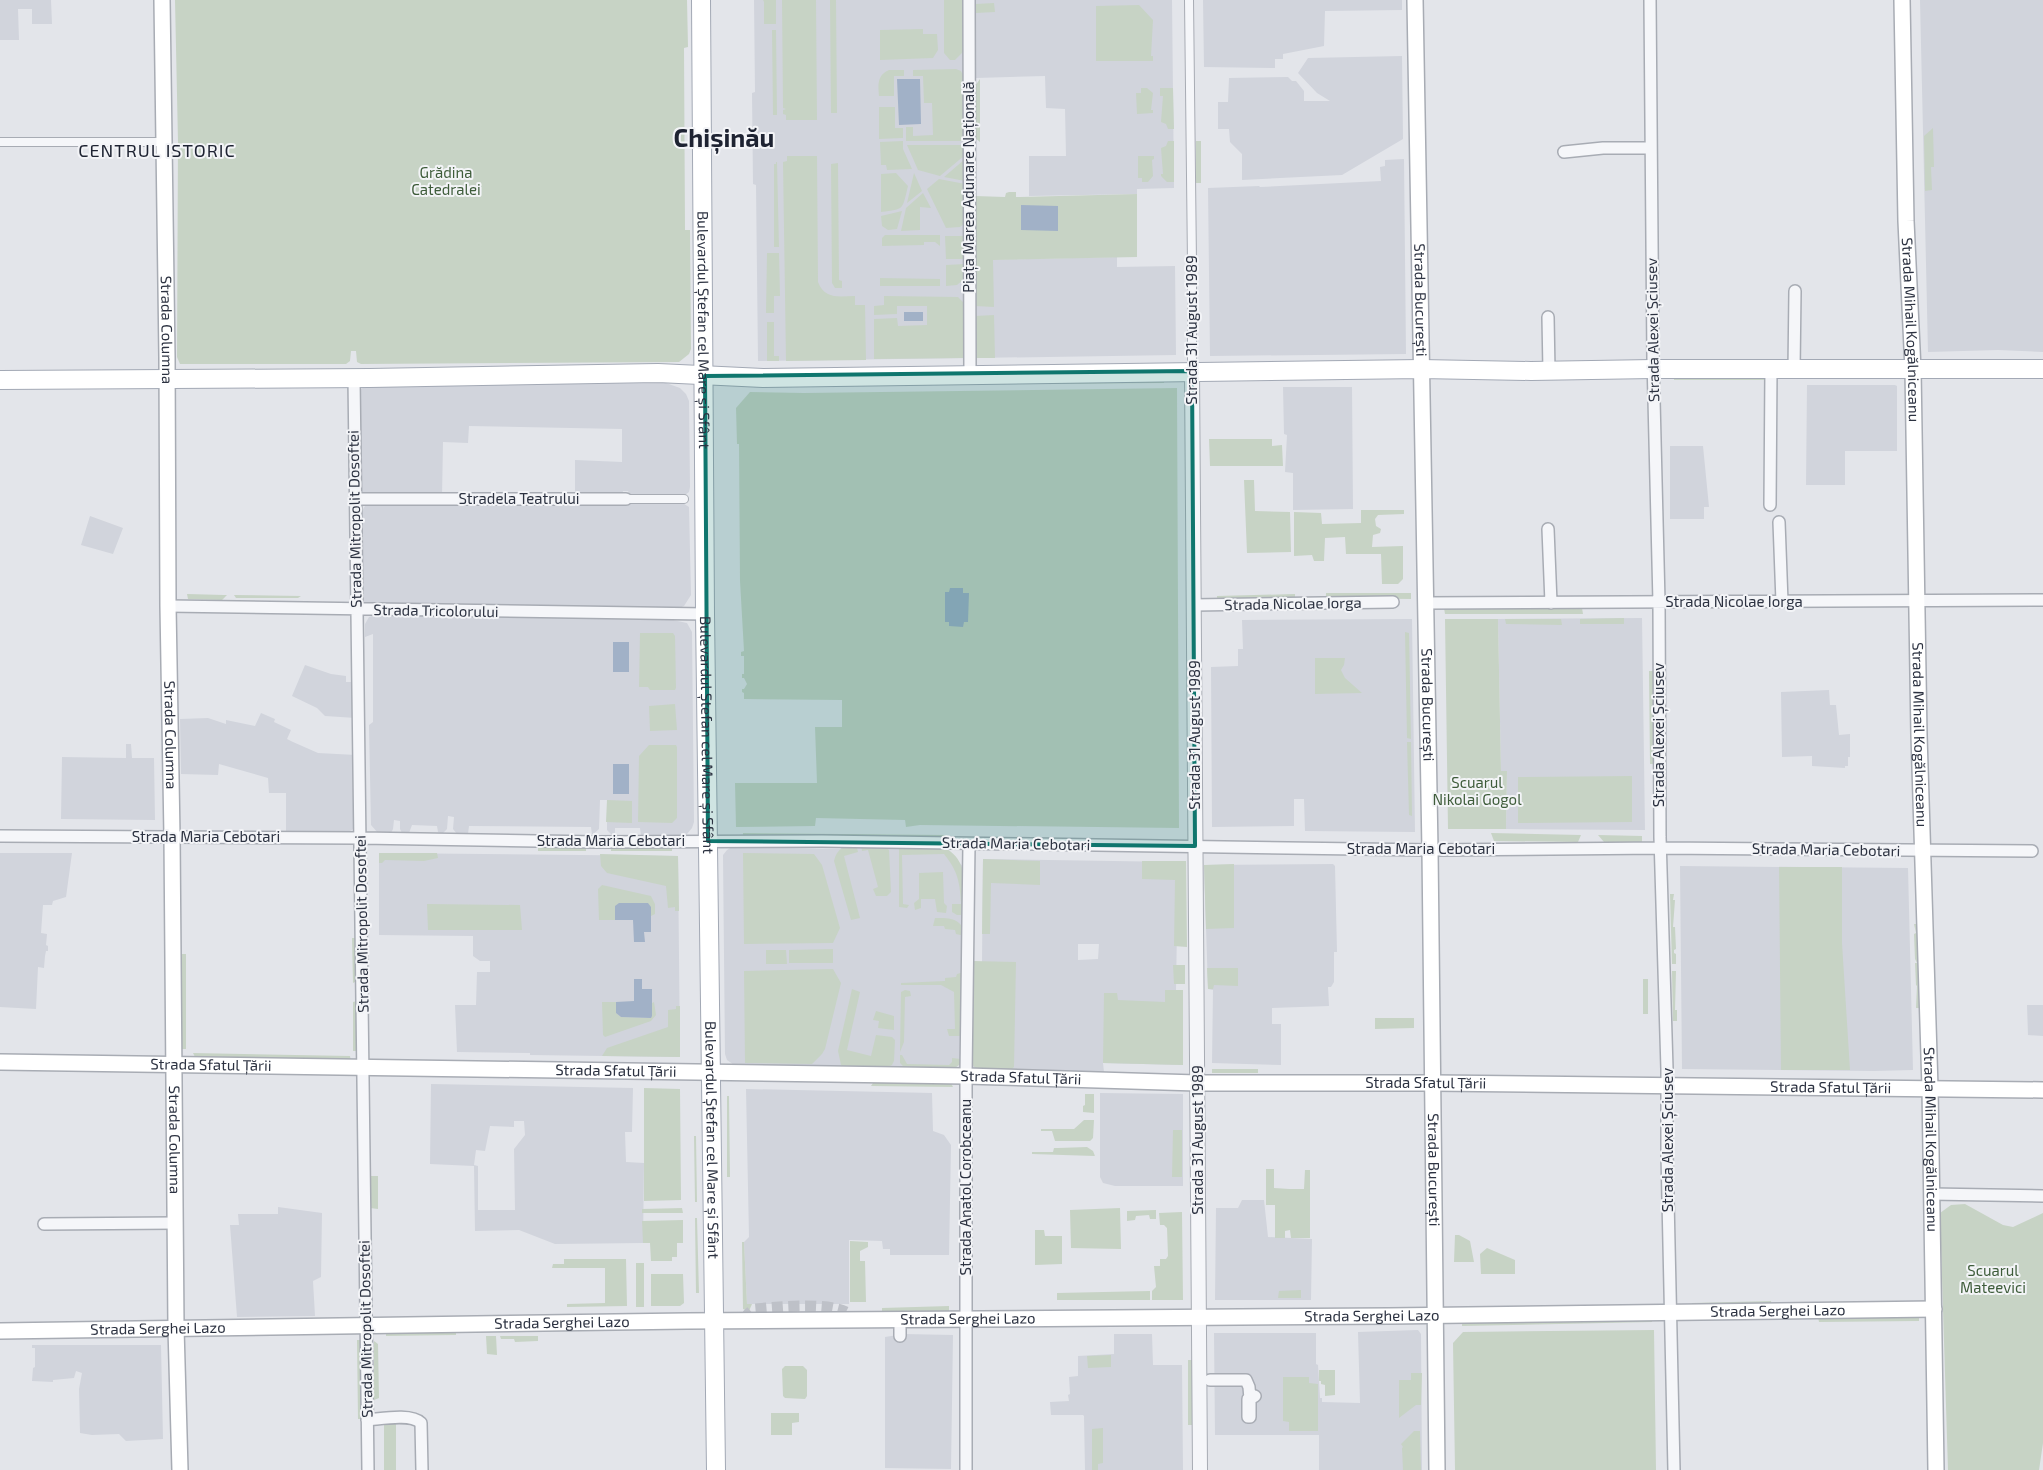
<svg xmlns="http://www.w3.org/2000/svg" width="2043" height="1470" viewBox="0 0 2043 1470" font-family="'Exo 2',sans-serif">
<style>
.built{fill:#d1d4dc;fill-rule:evenodd}
.green{fill:#c7d3c5}
.water{fill:#a1b1c7}
.lines{fill:none;stroke-linecap:round;stroke-linejoin:round}
.minor-tunnel{stroke:#bec1c8;stroke-width:11;stroke-dasharray:11 5.5;stroke-linecap:butt}
.pedestrian-casing{stroke:#a8acb4;stroke-width:10}
.minor-casing{stroke:#a8acb4;stroke-width:14}
.tertiary-casing{stroke:#a8acb4;stroke-width:16}
.secondary-casing{stroke:#a8acb4;stroke-width:18}
.primary-casing{stroke:#a3a9b5;stroke-width:20}
.pedestrian{stroke:#f5f6f9;stroke-width:8}
.minor{stroke:#f5f6f9;stroke-width:11}
.tertiary{stroke:#f5f6f9;stroke-width:14}
.secondary{stroke:#fff;stroke-width:15}
.primary{stroke:#fff;stroke-width:18}
.marked{fill:#0f766e;fill-opacity:0.2;stroke:#0f766e;stroke-width:4;stroke-linejoin:round}
.labels{text-anchor:middle;stroke-width:4;stroke-linejoin:round;paint-order:stroke}
.park-label{font-size:15px;fill:#3e5c3a;stroke:#f3f4f7}
.street-label{font-size:15px;fill:#2c3241;stroke:#f3f4f7}
.quarter-label{font-size:18px;letter-spacing:1px;fill:#1e2332;stroke:#f3f4f7}
.town-label{font-size:25px;font-weight:bold;fill:#1e2332;stroke:#f3f4f7}
</style>
<rect width="100%" height="100%" fill="#e3e5ea"/>
<path class="built" d="M0 0H51L52 24H32V9H18L19 40H0Z
M754 0H964L966 358 758 361 756 185 753 184 752 93 755 92Z
M975 0H1172L1174 188 1137 189V194L1029 196V156H1066L1065 109 1046 108 1045 76 976 78Z
M1203 0H1402V10L1325 11 1324 46 1283 54V59H1275V68L1204 67Z
M1920 0H2043V352L1998 350 1928 352Z
M1402 56 1403 139 1342 175 1242 180V154L1230 142 1229 129H1218V102H1228L1229 78 1288 77 1292 81H1296L1304 91V101H1330L1317 93 1298 73 1308 58Z
M1404 159 1406 354 1210 356 1208 188 1259 186 1260 187 1381 181 1380 167 1385 166V160Z
M1117 257V267L1175 266 1176 355 975 358V260Z
M666 383 680 388 686 394 689 401 690 487 689 492 685 495 631 496 628 491H623L622 495H575V460L622 462V429L469 426 468 443 443 442 442 497 364 495 361 491 359 398 361 389 366 386Z
M1807 385H1895L1897 386V451H1845V485H1806Z
M1283 387H1352L1353 509 1293 510V473L1285 472 1287 435 1284 434Z
M1670 446H1703L1709 507H1704V519H1670Z
M620 502H681L689 507 691 595 684 606 677 609 365 604 364 602 362 511 365 506Z
M90 516 123 528 113 554 81 545Z
M375 615 668 619 687 623 692 632 694 822 692 828 687 834 678 836H641L640 828H615V835H612L607 830V800H600L599 829 592 835 591 827 469 826 468 834H457L453 829 454 817 448 816 447 829 442 834 438 832 437 826 412 825 409 833H402L400 829V821L394 820 393 829 391 833H378L371 825 369 725 373 722V634L365 637V624L369 617Z
M1642 618 1645 830 1506 829 1507 772 1501 771 1498 619Z
M1412 619 1415 832 1305 831 1304 799H1294V826L1212 827 1211 667 1238 666V649H1243L1242 620Z
M305 665 331 674 346 676V682H354L356 718 325 716 317 708 292 696Z
M1829 690 1830 705H1836L1839 735 1850 734V757H1848V766H1845V768L1812 766V756L1782 757 1781 692Z
M261 713 275 719 274 722 291 730 287 739 293 742 318 753 356 755V826L352 830 345 833H286V793H269L268 778 219 764 218 775 181 774 180 719 208 718 226 724V720L255 726Z
M126 744H131L132 758H154L155 820 61 819 62 757 126 758Z
M844 846 948 849 964 868 962 1061 955 1068 737 1067 727 1060 725 1054 723 855 727 850 732 847 840 849Z
M0 853H72L66 897 53 901 52 905H43L41 933 47 934 46 945 48 946V951H46L45 956 44 968 38 967 36 1009 0 1007Z
M379 853 678 856 680 1057 530 1055V1053L457 1052 455 1005H476L477 972H490V961H480L473 956V936L379 935Z
M983 859 1178 862 1176 990H1183V1065L1103 1063 1104 1072 981 1071 973 1067 972 961 982 962ZM1078 944H1099L1098 959 1078 960Z
M1333 864 1335 866 1337 952H1334V982L1331 987H1328L1329 1006 1272 1008V1024H1281V1065L1212 1063 1213 990 1208 989 1204 865Z
M1680 866 1908 868 1913 1070 1874 1071 1682 1069Z
M2027 1005H2043V1036L2028 1035Z
M431 1084 633 1088 632 1132H625L626 1162 644 1163 643 1243 555 1244 519 1230 475 1231 474 1166 430 1164ZM514 1121H524L525 1135 514 1149 515 1210H478V1166L474 1165 476 1150 485 1151 490 1126 514 1127Z
M746 1089 932 1093 933 1131 944 1135 951 1145 949 1255H890V1249H883L882 1241 849 1240V1304H747L744 1242 749 1237Z
M1100 1093 1183 1094V1186H1115L1103 1183 1100 1177Z
M1242 1200H1264L1268 1237 1312 1239 1311 1300H1215L1216 1208H1238Z
M278 1207 322 1213 321 1277 313 1281 315 1316 237 1317 230 1225H239L238 1214H278Z
M1418 1330 1421 1334 1422 1470H1319V1435H1215L1214 1333H1316V1364L1318 1365 1320 1398H1322V1402L1360 1403 1358 1332Z
M904 1334 953 1335 951 1469 885 1468V1337Z
M1114 1334H1152L1153 1365H1182L1183 1470H1085L1084 1416 1083 1415H1051L1050 1402 1069 1401 1068 1395 1070 1394 1069 1377 1078 1376V1356L1114 1354Z
M32 1345H161L163 1439 126 1441 119 1434 92 1435 80 1433 79 1389 82 1373 76 1371 74 1378 53 1380V1382L32 1381 33 1368 35 1367V1348H32Z"/>
<path class="green" d="M175 0H687L688 47 684 48 685 230H690L691 349 689 354 679 362 361 364 357 362 356 351H351L350 361 346 364H180L177 357 178 142Z
M763 0H776V24H764V2Z
M782 0H816L817 120H786V115L783 114V110L786 109 783 108Z
M830 0H836L837 113H831Z
M944 0H963V52L955 60H950L944 53Z
M994 3 995 12 976 13V4Z
M1139 5 1153 20 1151 56H1153V61H1096V6Z
M923 29V34H937L938 50 933 58 880 60V30Z
M772 30H776L777 115H773Z
M956 69 961 71 963 75 965 141H906V127H913V136L933 135 932 103H924L923 76H913V70Z
M889 70H904V76H894V96H879C878 85 877 75 889 70Z
M980 79V142L975 138V86Z
M1141 88H1147L1153 93 1151 110H1153V113L1137 114 1136 93H1141Z
M1160 88H1173L1174 129H1168L1166 124 1161 122 1163 96H1160Z
M879 107H895V128H903V138L879 139Z
M1933 128 1934 167H1931L1932 190 1925 191 1924 136Z
M903 141V149L912 169 887 170 886 165H881L880 142Z
M1168 141H1174V182H1167L1161 176V174H1163L1161 148 1166 146Z
M1196 141H1201V183H1196Z
M907 145H965V155L940 176 918 170Z
M787 156H817L818 282C825 300 839 296 855 296V305H865L866 360 786 361 783 162 787 161Z
M1138 156H1154V159L1152 160 1153 176 1148 182H1142V178H1138Z
M965 159V181L944 177Z
M776 162H777L779 247H774V164H776Z
M838 163 839 280 842 281V288H835L832 283 831 164Z
M896 173 908 186C902 210 905 209 881 212V174Z
M914 173 922 191 907 203Z
M939 179 965 184V223L960 227 946 228 927 189Z
M1009 192H1016V197H1020L1137 194V257L993 260 994 307 975 306V196L1005 197 1006 193Z
M923 193 931 208 920 207V230L901 231 906 208Z
M902 211 897 229 888 230 882 226 881 216Z
M885 235H940V246L935 242H924V245L882 246V238Z
M945 236H966V259H946Z
M767 253H779L780 296H774V313H766Z
M965 264 963 280 957 285 946 286V265Z
M880 278 940 279V286H880Z
M884 296 958 297 964 303 965 307 966 358 874 359V319L897 318 898 326 927 325V306H897V314L874 315V306L884 305Z
M994 315 995 358H975V316Z
M767 322H774V356H779V361H767Z
M1674 377H1767L1769 380H1674Z
M1164 380V383L1020 384V382Z
M1177 388 1179 828 920 825 906 827 905 820 816 818 815 826 736 827 735 783H817L815 727H842V700L744 699V693L742 692V689H744L747 684 744 678H742V674H744V656H741V652L744 651 740 581 739 444H737L736 408 750 392 804 393Z
M1209 439H1272V446L1282 445 1283 466H1210Z
M1244 480H1254L1255 511 1290 512 1291 552 1247 553Z
M1361 510H1404V514L1378 515 1375 519 1376 526 1381 529 1380 533 1373 535 1372 547 1403 546V579L1398 584H1382L1381 554H1346L1345 537 1325 538 1324 561H1314L1312 555 1294 556V512L1321 513 1322 524 1361 523Z
M1326 593H1411V599L1326 598Z
M187 594 224 595H227L222 600 188 599Z
M1295 594V597L1217 599V596Z
M234 595 301 596 298 598H236Z
M1444 608H1582L1583 614H1445Z
M1624 618V624H1580V619Z
M1445 619H1498L1501 771H1507L1506 829H1448Z
M1505 619H1561L1562 625 1506 624Z
M1405 632 1409 633 1411 739 1407 738Z
M640 633H673L675 636 676 688 675 690H650L648 687H639Z
M1315 658H1345L1344 665 1341 670 1345 678 1362 693 1315 694Z
M1649 671H1653L1654 764H1650Z
M675 704 677 730 650 731 649 706Z
M1407 742H1411L1412 816 1409 815Z
M649 745H676L677 747V818L672 823 638 822 639 756Z
M1632 776V822L1518 823V777Z
M607 800 632 801V823L606 822Z
M743 833 946 835V839L743 837Z
M1491 833 1581 835 1578 842 1494 841Z
M1598 835 1642 836V842H1604Z
M856 844 858 852 844 856 860 918 851 920 834 861C837 848 845 845 856 844Z
M861 845 885 847 889 850 891 892 887 896H876L873 889 878 887 868 850 862 851Z
M941 846C971 859 964 888 964 915H957L952 912V904H961C960 883 958 871 944 854L902 855 903 904 909 905 907 908 899 907V849L902 847Z
M538 847 586 848V851H538Z
M611 848H672V851H611Z
M379 853H437L438 858 424 861 385 860 382 863H379Z
M743 853 814 854 822 865 840 928 833 943 744 944Z
M600 854 678 856 679 911H675V907L668 908 666 886 607 873 601 866Z
M983 859 1040 861V885L991 883 990 934H982Z
M1142 861H1186L1187 947 1174 946 1175 880 1142 879Z
M1234 864V928L1206 929 1204 865Z
M1779 867H1842V943L1850 1070H1781Z
M943 872 944 903 947 906 946 913 937 912 935 899H921V908L915 910 914 903 919 899V873Z
M602 885 651 896 655 904V914L651 916V907H615V920H599L598 889Z
M1670 894H1674L1673 900H1675L1673 927H1675L1676 949 1674 950V953L1676 954V964H1672Z
M427 904 520 905 522 930H428Z
M935 918C951 918 962 918 965 936L956 934 955 930 945 929 944 926H933Z
M1914 924H1918L1920 1008H1916L1917 986 1916 985 1915 963H1917L1915 959 1914 934 1916 933Z
M352 938H356L357 981 353 983Z
M833 949V963H789V950Z
M766 950H786L787 964H766Z
M182 954H186V1049H182Z
M972 961 1016 962 1014 1067 1011 1070H977L971 1063Z
M1173 965H1185V984H1174Z
M1207 968H1238V986L1214 985 1213 989H1208Z
M833 969 841 983 825 1049 822 1054 812 1064 745 1063 744 971Z
M1672 971H1676L1675 1010H1677V1021H1673Z
M964 972 963 1036H949L947 1029H955L954 992 941 985H901V983L945 981V978L956 977 957 974Z
M1643 979H1648V1014H1643Z
M852 989 860 992 847 1050 871 1056 876 1035 892 1037 895 1040 894 1061 892 1065 885 1068H846L841 1065 838 1051Z
M905 990 910 991 911 996 905 997 904 1042 900 1052 901 992Z
M1165 990H1183V1065L1103 1063 1104 993H1117L1118 1000 1165 1002Z
M357 1001V1051H353V1002Z
M602 1002H616V1013L621 1017 651 1018 652 1003 654 1002 656 1015 651 1021 605 1037 603 1035Z
M676 1006H680V1057L602 1056 607 1048 668 1027V1010L676 1009Z
M876 1011 894 1016V1030L878 1028 879 1021 873 1020Z
M1375 1018H1414V1028L1375 1029Z
M193 1053 350 1056 351 1061 196 1059Z
M900 1055H902L907 1064 949 1065 952 1062V1058L961 1059V1064L951 1070 905 1068 900 1063Z
M1212 1069H1258V1073H1212Z
M875 1080 951 1083 953 1087 871 1086Z
M644 1088 680 1089 681 1200 644 1201Z
M1085 1094H1094V1113L1083 1112V1106L1085 1105Z
M727 1096H729L730 1177H727Z
M1084 1120H1094L1093 1138 1090 1141H1055L1052 1131H1041V1129H1074Z
M1173 1130H1182V1177H1172Z
M694 1136H696L697 1202H695Z
M1087 1147 1093 1151 1095 1156 1032 1154V1152H1053L1054 1148H1058Z
M1266 1169H1274V1188C1285 1189 1293 1189 1304 1189L1305 1170H1310V1238H1291L1290 1230 1285 1231V1238H1275V1205H1266Z
M368 1176H378V1209L370 1208Z
M1965 1204 2003 1225 2013 1227 2043 1213V1443L2039 1470H1948L1940 1213 1951 1205Z
M682 1208 683 1213H642V1209Z
M1120 1208 1121 1249 1071 1248 1070 1210Z
M1156 1210V1219H1150L1149 1215 1136 1216 1135 1220 1127 1221V1211Z
M1182 1212 1183 1300H1152V1291L1156 1287 1154 1266H1160V1259H1166L1168 1256 1167 1228 1164 1225H1160L1159 1213Z
M695 1218H697L699 1293H696Z
M683 1220V1243H677V1257H672V1261H651L650 1243H643L642 1221Z
M1035 1230H1044L1045 1236H1062V1264L1035 1265Z
M1455 1235H1459L1470 1241 1474 1262H1454Z
M850 1241 868 1242V1247L860 1251V1261H865L866 1302H850Z
M742 1242H744L747 1304H752L749 1311 743 1309Z
M1487 1248 1515 1260V1274H1481L1480 1254Z
M564 1259H626L627 1306 567 1307V1304L605 1303V1268H552L553 1264H564Z
M636 1263H644V1307H636Z
M651 1274H683L684 1303 680 1306H651Z
M1301 1290V1298H1278L1279 1291Z
M1150 1291V1300H1057V1293Z
M1771 1301 1772 1307 1692 1308V1303Z
M949 1306V1313H882V1308Z
M1919 1316V1321L1819 1322 1818 1317Z
M1652 1318V1322L1462 1326V1321Z
M456 1329V1335L386 1336V1330Z
M1654 1330 1656 1470H1455L1453 1343 1463 1332Z
M486 1336H496L497 1355 487 1354Z
M500 1336H538V1341L515 1342 514 1339H501Z
M357 1340H361L363 1419H358Z
M374 1341 378 1344 379 1398 374 1400Z
M1111 1355V1367L1088 1368 1087 1356Z
M1188 1360H1192L1193 1425H1188Z
M785 1366H803L807 1370V1396L805 1399 785 1398 783 1396 782 1369Z
M1319 1370H1335V1395L1325 1396V1385L1321 1384V1381H1319Z
M1411 1373H1422L1421 1405H1416L1399 1418V1380H1411Z
M1283 1377H1309V1383L1318 1384V1431H1289V1422L1283 1421Z
M771 1413H799V1422L792 1423V1435H771Z
M384 1420 396 1421V1470H384Z
M1103 1428V1463L1098 1464V1470H1092V1429Z
M1414 1431H1420L1421 1470H1403L1402 1448 1403 1447 1401 1444Z"/>
<path class="water" d="M897 79H920L921 124 899 125Z
M1021 205 1058 206V231L1021 230Z
M904 312H923V321H904Z
M950 588H963V593H969L968 622H964L963 627 949 626V622H945V592H949Z
M613 642H629V672H613Z
M613 764H629V794H613Z
M619 903H648L651 907V932H644L645 942H634L633 920H615V906Z
M634 979H642V989H652V1016L651 1018 621 1017 616 1013V1002L634 1001Z"/>
<g class="lines">
<path class="minor-tunnel" d="M747 1321 748 1314 754 1309C778 1307 826 1302 846 1312"/>
<g class="pedestrian-casing">
<path id="pedestrian" d="M1189 0 1192 263V371
M0 142H165
M626 499H684"/>
</g>
<g class="minor-casing">
<path id="minor" d="M969 0 970 374
M1650 0 1653 359 1659 602 1660 837 1667 1069V1154L1674 1470
M1564 152 1603 148H1650
M1548 317 1549 371
M1794 370 1795 291
M354 378 368 1470
M355 499H626
M1770 505 1771 369
M1779 522 1782 602
M1548 529 1551 603
M1425 603 2043 600
M1194 605 1393 602
M168 606 705 614
M0 836 361 838 595 842 822 841 1430 850 1661 848 2032 851
M1931 1194 2043 1196
M44 1224 176 1223
M900 1320V1336
M1210 1380H1246L1249 1387 1250 1399H1248V1417H1250V1399L1255 1396
M367 1420C381 1419 411 1413 421 1423L422 1470
M966 1470V1076L969 844"/>
</g>
<g class="tertiary-casing">
<path id="tertiary" d="M1192 371 1200 1470"/>
</g>
<g class="secondary-casing">
<g id="secondary">
<path id="s1" d="M162 0 167 357 168 606 172 836 176 1328 180 1470"/>
<path id="s2" d="M1415 0 1430 850 1437 1470"/>
<path id="s3" d="M1902 0 1906 221 1913 370 1919 735 1930 1088 1936 1470"/>
<path id="s4" d="M0 1062 966 1076 1197 1083H1434L2043 1090"/>
<path id="s5" d="M0 1331 687 1321 1389 1316 1934 1309"/>
</g>
</g>
<g class="primary-casing">
<g id="primary">
<path id="s6" d="M701 0 705 614 716 1470"/>
<path d="M0 380 370 378 658 373 763 378 1421 369 1531 371 1653 369H2043"/>
</g>
</g>
<use href="#pedestrian" class="pedestrian"/>
<use href="#minor" class="minor"/>
<use href="#tertiary" class="tertiary"/>
<use href="#secondary" class="secondary"/>
<use href="#primary" class="primary"/>
</g>
<path class="marked" d="M1192 371 1195 846 708 841 705 376Z"/>
<g class="labels">
<g class="park-label">
<text x="446" y="178">Grădina<tspan x="446" dy="17">Catedralei</tspan></text>
<text x="1477" y="788">Scuarul<tspan x="1477" dy="17">Nikolai Gogol</tspan></text>
<text x="1993" y="1276">Scuarul<tspan x="1993" dy="17">Mateevici</tspan></text>
</g>
<g class="street-label">
<text transform="translate(969 187) rotate(-90)" y="5">Piața Marea Adunare Națională</text>
<text dy="5" stroke="none"><textPath href="#s2" startOffset="300">Strada București</textPath></text>
<text dy="5" stroke="none"><textPath href="#s1" startOffset="330">Strada Columna</textPath></text>
<text dy="5" stroke="none"><textPath href="#s6" startOffset="330">Bulevardul Ștefan cel Mare și Sfânt</textPath></text>
<text transform="translate(1192 330) rotate(-90)" y="5">Strada 31 August 1989</text>
<text transform="translate(1653 330) rotate(-91)" y="5">Strada Alexei Șciusev</text>
<text dy="5" stroke="none"><textPath href="#s3" startOffset="330">Strada Mihail Kogălniceanu</textPath></text>
<text x="519" y="504">Stradela Teatrului</text>
<text transform="translate(355 519) rotate(-91)" y="5">Strada Mitropolit Dosoftei</text>
<text x="1734" y="607">Strada Nicolae Iorga</text>
<text transform="translate(1293 604) rotate(-1)" y="5">Strada Nicolae Iorga</text>
<text transform="translate(436 611) rotate(1)" y="5">Strada Tricolorului</text>
<text dy="5" stroke="none"><textPath href="#s2" startOffset="705">Strada București</textPath></text>
<text dy="5" stroke="none"><textPath href="#s1" startOffset="735">Strada Columna</textPath></text>
<text dy="5" stroke="none"><textPath href="#s6" startOffset="735">Bulevardul Ștefan cel Mare și Sfânt</textPath></text>
<text transform="translate(1195 735) rotate(-90)" y="5">Strada 31 August 1989</text>
<text transform="translate(1659 735) rotate(-90)" y="5">Strada Alexei Șciusev</text>
<text dy="5" stroke="none"><textPath href="#s3" startOffset="735">Strada Mihail Kogălniceanu</textPath></text>
<text x="206" y="842">Strada Maria Cebotari</text>
<text x="611" y="846">Strada Maria Cebotari</text>
<text transform="translate(1016 844) rotate(1)" y="5">Strada Maria Cebotari</text>
<text x="1421" y="854">Strada Maria Cebotari</text>
<text transform="translate(1826 850) rotate(1)" y="5">Strada Maria Cebotari</text>
<text transform="translate(362 924) rotate(-91)" y="5">Strada Mitropolit Dosoftei</text>
<text dy="5" stroke="none"><textPath href="#s4" startOffset="211">Strada Sfatul Țării</textPath></text>
<text dy="5" stroke="none"><textPath href="#s4" startOffset="616">Strada Sfatul Țării</textPath></text>
<text dy="5" stroke="none"><textPath href="#s4" startOffset="1021">Strada Sfatul Țării</textPath></text>
<text dy="5" stroke="none"><textPath href="#s4" startOffset="1426">Strada Sfatul Țării</textPath></text>
<text dy="5" stroke="none"><textPath href="#s4" startOffset="1831">Strada Sfatul Țării</textPath></text>
<text dy="5" stroke="none"><textPath href="#s1" startOffset="1140">Strada Columna</textPath></text>
<text dy="5" stroke="none"><textPath href="#s6" startOffset="1140">Bulevardul Ștefan cel Mare și Sfânt</textPath></text>
<text transform="translate(1198 1140) rotate(-90)" y="5">Strada 31 August 1989</text>
<text transform="translate(1668 1140) rotate(-90)" y="5">Strada Alexei Șciusev</text>
<text dy="5" stroke="none"><textPath href="#s3" startOffset="1140">Strada Mihail Kogălniceanu</textPath></text>
<text dy="5" stroke="none"><textPath href="#s2" startOffset="1170">Strada București</textPath></text>
<text transform="translate(966 1187) rotate(-90)" y="5">Strada Anatol Corobceanu</text>
<text dy="5" stroke="none"><textPath href="#s5" startOffset="1778">Strada Serghei Lazo</textPath></text>
<text dy="5" stroke="none"><textPath href="#s5" startOffset="1372">Strada Serghei Lazo</textPath></text>
<text dy="5" stroke="none"><textPath href="#s5" startOffset="968">Strada Serghei Lazo</textPath></text>
<text dy="5" stroke="none"><textPath href="#s5" startOffset="562">Strada Serghei Lazo</textPath></text>
<text dy="5" stroke="none"><textPath href="#s5" startOffset="158">Strada Serghei Lazo</textPath></text>
<text transform="translate(366 1329) rotate(-91)" y="5">Strada Mitropolit Dosoftei</text>
</g>
<g class="quarter-label">
<text x="157" y="157">CENTRUL ISTORIC</text>
</g>
<g class="town-label">
<text x="724" y="147">Chișinău</text>
</g>
</g>
</svg>
